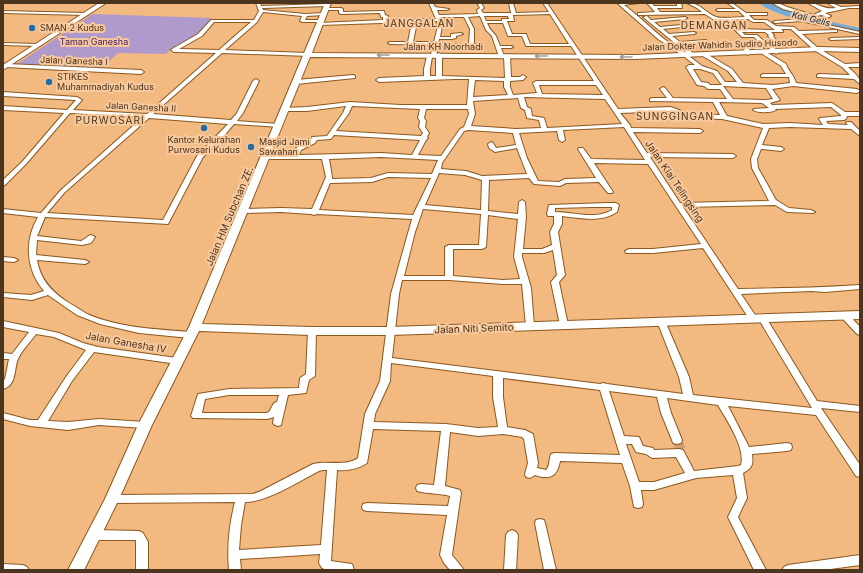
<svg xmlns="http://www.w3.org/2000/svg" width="863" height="573" viewBox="0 0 863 573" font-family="Inter,sans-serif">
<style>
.green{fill:#b09acb}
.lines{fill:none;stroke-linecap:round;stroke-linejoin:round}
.river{fill:#72aad9;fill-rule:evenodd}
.street-tunnel{stroke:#d19f6d;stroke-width:10;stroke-dasharray:10 5;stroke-linecap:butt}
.street-casing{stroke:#8b581e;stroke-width:2}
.secondary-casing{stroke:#8b581e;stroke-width:2}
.street{fill:#fff;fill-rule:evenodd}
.secondary{fill:#fff;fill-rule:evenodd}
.oneway{stroke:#a69a8e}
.poi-dot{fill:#256ca0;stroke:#f7c99d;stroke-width:1.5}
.labels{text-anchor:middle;stroke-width:4;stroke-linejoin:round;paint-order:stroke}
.far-water-label{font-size:9px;font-style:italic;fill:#03304f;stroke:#f7c99d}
.far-poi-label{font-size:9px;fill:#4c351e;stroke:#f7c99d;text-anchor:start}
.far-park-label{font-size:9px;fill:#462169;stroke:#f7c99d}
.far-street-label{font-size:9px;fill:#4c351e;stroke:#f7c99d}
.far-quarter-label{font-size:10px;letter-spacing:1px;fill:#4c351e;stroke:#f7c99d}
.street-label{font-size:10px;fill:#4c351e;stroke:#f7c99d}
</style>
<rect width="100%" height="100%" fill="#f2b981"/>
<path class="green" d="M93 14 212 18C207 26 199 36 190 40 179 45 175 45 166 54L118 53 102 68 15 65Z"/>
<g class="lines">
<path class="river" d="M759 3H769L812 18 860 28V32C837 29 776 18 759 3Z"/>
<path class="street-tunnel" d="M677 440 681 450"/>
<g class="street-casing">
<path id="street" d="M256 3H260L261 6 327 4 329 5 327 6 262 8 263 10 305 14 323 13 325 14 323 15 307 16 305 20H321L323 21V22H302L300 21 302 16 263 12 257 22 225 50 307 53 309 54V56L222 53 153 114 231 120 237 113 253 81 256 79 259 81 243 113 237 121 278 124 281 126 280 127 234 124 222 138 203 157 168 224 45 217 38 234 37 236 81 241C86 239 87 236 91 235L95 237 91 243 82 245 37 240 36 255 85 260 89 262 85 264 37 260C40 279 51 291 66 301 73 305 80 310 87 314 119 328 156 329 190 332L194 335 193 337 190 338 139 333 100 324 77 315 48 295 32 300 3 297V293L31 295 44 291C26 270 24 241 38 217L3 213V209L41 213 61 190 143 117 70 113 26 164 5 185 3 186V180L22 162 64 113 3 110V106L67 110 76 100 3 96V92L77 97 82 100 73 110 147 114 216 53 174 52 171 50 172 49 198 34 211 20H254L259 11ZM214 22H251L219 50 179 49 202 36ZM149 118 228 124 197 156 163 220 47 213 65 192Z
M429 3H433L435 7 449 9 447 10H437L439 15 478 14 477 10 480 8 477 3H481L484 8 481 10 483 13H511L509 3H513L516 13 549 12 543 3H547L618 109 671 107 689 114 720 115 713 102 650 101V99L652 98H667L660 89 663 87 665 88 673 98 727 99 720 89H708L704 86 697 85 686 67 689 65H695L682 55 658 39 617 3H638L624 5C646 21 662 42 687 53L643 17 647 16 651 20 685 17 687 18 685 19 654 22 660 27 702 23V24L700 25 663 29 669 34 694 32 696 33 694 34 672 36 680 42 706 40V41L704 42 683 45 693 53 689 54V56L702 66 717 71 725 82H737L728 71 701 55V53H705L732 69 743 83 773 85 790 83 789 77H761V75L763 74H786L781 66 761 53V51L763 50 786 64C788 71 794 75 796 83L857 89 860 91 857 93 793 86 772 89 780 100 770 103 772 105 832 103 845 112H860V116H847L846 119 844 120 826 121 828 124 848 125 846 123 847 122H851L860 131V136L851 129 790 127 769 128 762 145 781 147 784 149 781 151 761 149 757 159 758 168 776 200 789 208 811 210 815 212 813 213 787 212 775 205 683 207 738 289C779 288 819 288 859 285L860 289 825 292 811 291 741 294 757 318 756 320H750L703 248 653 253H626L625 251 629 249H653L701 244 648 164 594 163 613 192 612 193H608L599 182 566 183 560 186 534 184 529 178 489 180 488 211 518 214 519 202 522 200 525 202 526 217 523 249H542L552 245 550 232 554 224V216H548L547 214 549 205 608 203H616L619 205 617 212C601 223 580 218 562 216V224L558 232 565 275 559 282 568 325 567 327H561L560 325 551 282 557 275 553 250 544 253H522V257L531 288 534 326 533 328H527L526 326 522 284H503L449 280H402L399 294 392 358 600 384 603 383 607 384 683 394 679 377 657 321 661 318 665 321 689 377 693 395 812 408 758 318 759 316H765L817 401 860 406V412L821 408 860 465V477L856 476 816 415 728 406 749 447 787 443 791 444 792 447 791 450 787 451 752 454C753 464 753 468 743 473L747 498 738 517 766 570H754L728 517 737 498 733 475 696 478 654 490H641L643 504 642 507 638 508 634 507 630 486 622 463 560 461C557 477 550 480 535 475L530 478 526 477 525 474 528 463 524 439 522 437 503 434 478 436 450 432 445 486 460 490 461 493 452 555 464 570H450L444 563 440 555 447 515 367 511 363 510 362 507 363 504 367 503 448 506 450 496C439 493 428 494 417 491L416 488 417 485 421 484 434 485 441 431 373 429 367 463C358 469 348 471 337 470L331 561 352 564 354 570H327L322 568 319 563 320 554 240 559 241 570H229C227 547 229 525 235 502L112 503 108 502 107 499 108 496 112 495 253 494 261 491 313 464C328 460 346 467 358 458L365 414 380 381 391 294 412 219 317 214 314 215 311 214 281 212 243 213 239 211 243 209 281 208 312 209 326 177 322 159H266L263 157 266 155H292L296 148 310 141 312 137 327 136 343 113 346 106 307 111H286L283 109 284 108 307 107 350 102 400 105H467L469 79H455L379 82 376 80 379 78 424 76V69L427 56 431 55 433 45 390 44 388 43 390 42H408L412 22 320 25 318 24 320 23 383 20V17H381L380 13 341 14 339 13V10H323V9L325 8H341L343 9V12L382 11H384L385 15 388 16 387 20 436 19ZM550 14 569 44H530L526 34H512L507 21H514L513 15ZM480 16 486 30 492 36 499 57 504 56 501 48H511L513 47 511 46H500L496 36 490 29 487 23H503L508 36H522L526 46H571L594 81H536L533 83 537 93 513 95 510 87V81L523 80 526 77 523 75 520 77H511L510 56 507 54 504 56 505 78 442 76V55L439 53 436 55V76H430V69L432 57 436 56 438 46 471 47 481 46V44H474V29L468 17ZM484 16H508L509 19H502V21H486ZM440 17H464L470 29 469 44H438L439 39H452L456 38V36L463 34 461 33 451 34V37H440L442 26ZM437 21 438 26 434 42H413L417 22ZM693 69H700L713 73 722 85H710L708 83 701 82ZM475 80 504 81V87L508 95 473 97ZM539 85H596L603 95 542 94ZM723 86 766 88 773 99 766 100 733 99ZM524 97 605 99 622 124 547 128 544 118 532 116 531 109 527 107ZM518 98 521 108 525 110 527 118 539 120 541 128 516 129 471 126 475 114 473 101ZM719 102 762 103 769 108 754 109 753 110C758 113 771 113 776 110L775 109 831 107 841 115V116L820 118 819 119 823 125 790 123 763 124 727 116ZM352 106 420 109 418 118 420 121 419 127 423 133 421 136 336 131 349 113ZM426 109H468L469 114 464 127 460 129 441 156 418 155 426 140 428 138 427 137 429 133 425 127 426 121 424 118ZM670 111 688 118 722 119 763 128 751 159 752 168 769 201 680 203 650 157 733 158 736 156 733 154 647 153 633 132 700 133 703 131 700 129 631 128 630 125 620 113ZM624 127 645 160 591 159 583 148H579L578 149 596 178 565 179 559 182 538 181 527 158 519 133 557 131 559 140 562 142 565 140 563 130ZM468 130 513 133 516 145 496 148 493 143 491 142 488 144 489 148 495 152 517 148 527 174 482 176 466 171 441 169 442 163 464 131ZM334 135 420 140 412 155 381 153 299 155 301 150 315 143 317 140 331 139ZM381 157 438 160 432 174 388 173 371 178 332 179V177L329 159ZM439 173 465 175 482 180 481 210 425 205ZM388 177 431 178 413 215 319 210 330 183 372 182ZM592 207H612V210C595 220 573 212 555 212V208ZM423 209 481 214 479 245H449L445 247V276H404L415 232ZM488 215 518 219 514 257 520 279 503 280 453 276V249H482L486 247ZM391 363 493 376V397L498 427 478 428 446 424 374 422 375 414 390 381ZM503 378 600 390 620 455 555 453 551 454C549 459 550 466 546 470L537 468 538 463 533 434 525 430 507 427 503 397ZM609 391 657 397 661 413 672 440 673 443 677 444 681 443 682 440 671 413 667 398 718 405C726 419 746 448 741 465L738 466 694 471 683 450 679 449 654 450 653 448 643 446 639 437 624 436ZM626 444H632L636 452 646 454 652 458 676 457 685 473 654 482H639ZM323 470H327L321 545 239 550 241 525 245 502C268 502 299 481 319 471Z
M647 3H652L654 6H677V3H681L682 8H657L660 12H702L697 8 687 3C701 3 704 12 716 17 722 19 738 17 745 17L739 11H718L716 10 718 9H736L727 3H732L746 13H767V15H749L754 20H767L776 26 794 27 799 31 837 30V32H835L802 34 818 48 845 64 860 63V67H848C854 73 860 76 860 84L854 79 817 77V75L819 74 850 75 842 67 814 50 791 29H781L783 31V32H771L774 35 773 36 778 43 772 46 779 52 776 54 767 46 762 45 754 37H742L725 20H714L705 14 638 15V13H640L655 12ZM748 19 753 22H764L775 30 739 29 731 20ZM742 32H765L769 35 768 36 773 42 766 43 757 35H745Z
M772 3H778L787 7 813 15 822 11 808 3C820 3 822 10 836 8L827 3H832L841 7 860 6V8H849L825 13 831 16 823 20 828 21V23H826L816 20 825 16 821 15 813 17 783 9Z
M3 11 87 13 89 14 87 15 3 13Z
M801 19 860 32V34L801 21 775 23 773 22 775 21Z
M860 37V39L831 40 829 39 831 38Z
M3 43 38 44 40 45 38 46 3 45Z
M744 47H762L764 48 762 49H749L751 53 748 55 745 53Z
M7 64 141 70 144 72 141 74 5 67V65Z
M353 75 355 76V78L296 84 293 82 296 80Z
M3 257 14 258 18 260 14 262 3 261Z
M845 313 848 314 860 327V335L857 334 842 318 841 316 842 314Z
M3 321 59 333 83 343 98 347 177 358 180 359 181 361 180 363 177 364 94 352 72 381 48 421 68 422 99 419 145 422 148 423 150 425 148 427 145 428 99 425 68 430 30 426 3 419V413L30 420H38L66 377 86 350 54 337 36 334C31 341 23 349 19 357 13 367 18 385 3 389V381L5 379 9 359H3V353L12 354 29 332 3 327Z
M312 328 316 331 315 376 309 380 306 393 288 395 281 425 278 426 275 425 273 423 274 417 267 419 193 418 191 416 198 394 229 389 299 388 300 378 306 374 308 331ZM229 395H279L277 402 274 403 269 412 266 413H202L205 399Z
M540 519 544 520 545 523 556 570H544L535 523 536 520Z
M94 530 139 531 143 533 148 542V570H136V540H94L90 538 88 535 90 532Z
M512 530 516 532 518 535 516 570H504L506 535 508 532Z
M860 555V565L823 570H782L784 567 788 565Z
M3 564 23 565 27 567 29 570H3Z"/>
</g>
<g class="secondary-casing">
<path id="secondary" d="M99 3H106L3 70V65Z
M325 3H331L312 53 635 55 819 47 860 48V52L819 51 635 59 310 57 202 324 312 327H390L860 311V319L390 335H312L199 331 152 425 119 499 84 570H68L105 499 138 425 189 327Z"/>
</g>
<use href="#street" class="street"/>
<use href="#secondary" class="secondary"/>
</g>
<defs><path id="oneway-shaft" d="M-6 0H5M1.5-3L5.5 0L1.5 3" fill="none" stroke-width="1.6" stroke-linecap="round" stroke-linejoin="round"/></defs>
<g class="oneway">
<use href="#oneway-shaft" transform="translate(383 55) rotate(-180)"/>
<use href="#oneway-shaft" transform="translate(541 56) rotate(-180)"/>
<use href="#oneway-shaft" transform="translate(626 57) rotate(180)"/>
</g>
<g class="poi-dot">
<circle cx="32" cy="28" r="4"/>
<circle cx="49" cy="82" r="4"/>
<circle cx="204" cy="128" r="4"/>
<circle cx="251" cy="147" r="4"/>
</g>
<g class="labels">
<g class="far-water-label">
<text transform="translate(811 19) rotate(13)" y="3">Kali Gelis</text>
</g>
<g class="far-poi-label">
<text x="40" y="31">SMAN 2 Kudus</text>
<text x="57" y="80">STIKES<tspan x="57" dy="10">Muhammadiyah Kudus</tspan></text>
<text x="204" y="143" text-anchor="middle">Kantor Kelurahan<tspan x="204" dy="10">Purwosari Kudus</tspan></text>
<text x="259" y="145">Masjid Jami<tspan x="259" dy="10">Sawahan</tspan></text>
</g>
<g class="far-park-label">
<text x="94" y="45">Taman Ganesha</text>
</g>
<g class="far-street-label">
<text transform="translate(720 45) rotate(-2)" y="3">Jalan Dokter Wahidin Sudiro Husodo</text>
<text x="443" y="50">Jalan KH Noorhadi</text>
<text transform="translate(74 61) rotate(2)" y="3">Jalan Ganesha I</text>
<text transform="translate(141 107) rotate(3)" y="3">Jalan Ganesha II</text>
</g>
<g class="far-quarter-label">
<text x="419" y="27">JANGGALAN</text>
<text x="714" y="29">DEMANGAN</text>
<text x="675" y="120">SUNGGINGAN</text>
<text x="110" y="124">PURWOSARI</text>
</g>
<g class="street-label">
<text transform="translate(675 181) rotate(56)" y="4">Jalan Kiai Telingsing</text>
<text transform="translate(229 216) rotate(-67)" y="4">Jalan HM Subchan ZE.</text>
<text transform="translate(474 328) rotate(-2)" y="4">Jalan Niti Semito</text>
<text transform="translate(126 342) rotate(10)" y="4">Jalan Ganesha IV</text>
</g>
</g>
<rect width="863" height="573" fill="none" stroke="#4c351e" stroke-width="8"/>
</svg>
